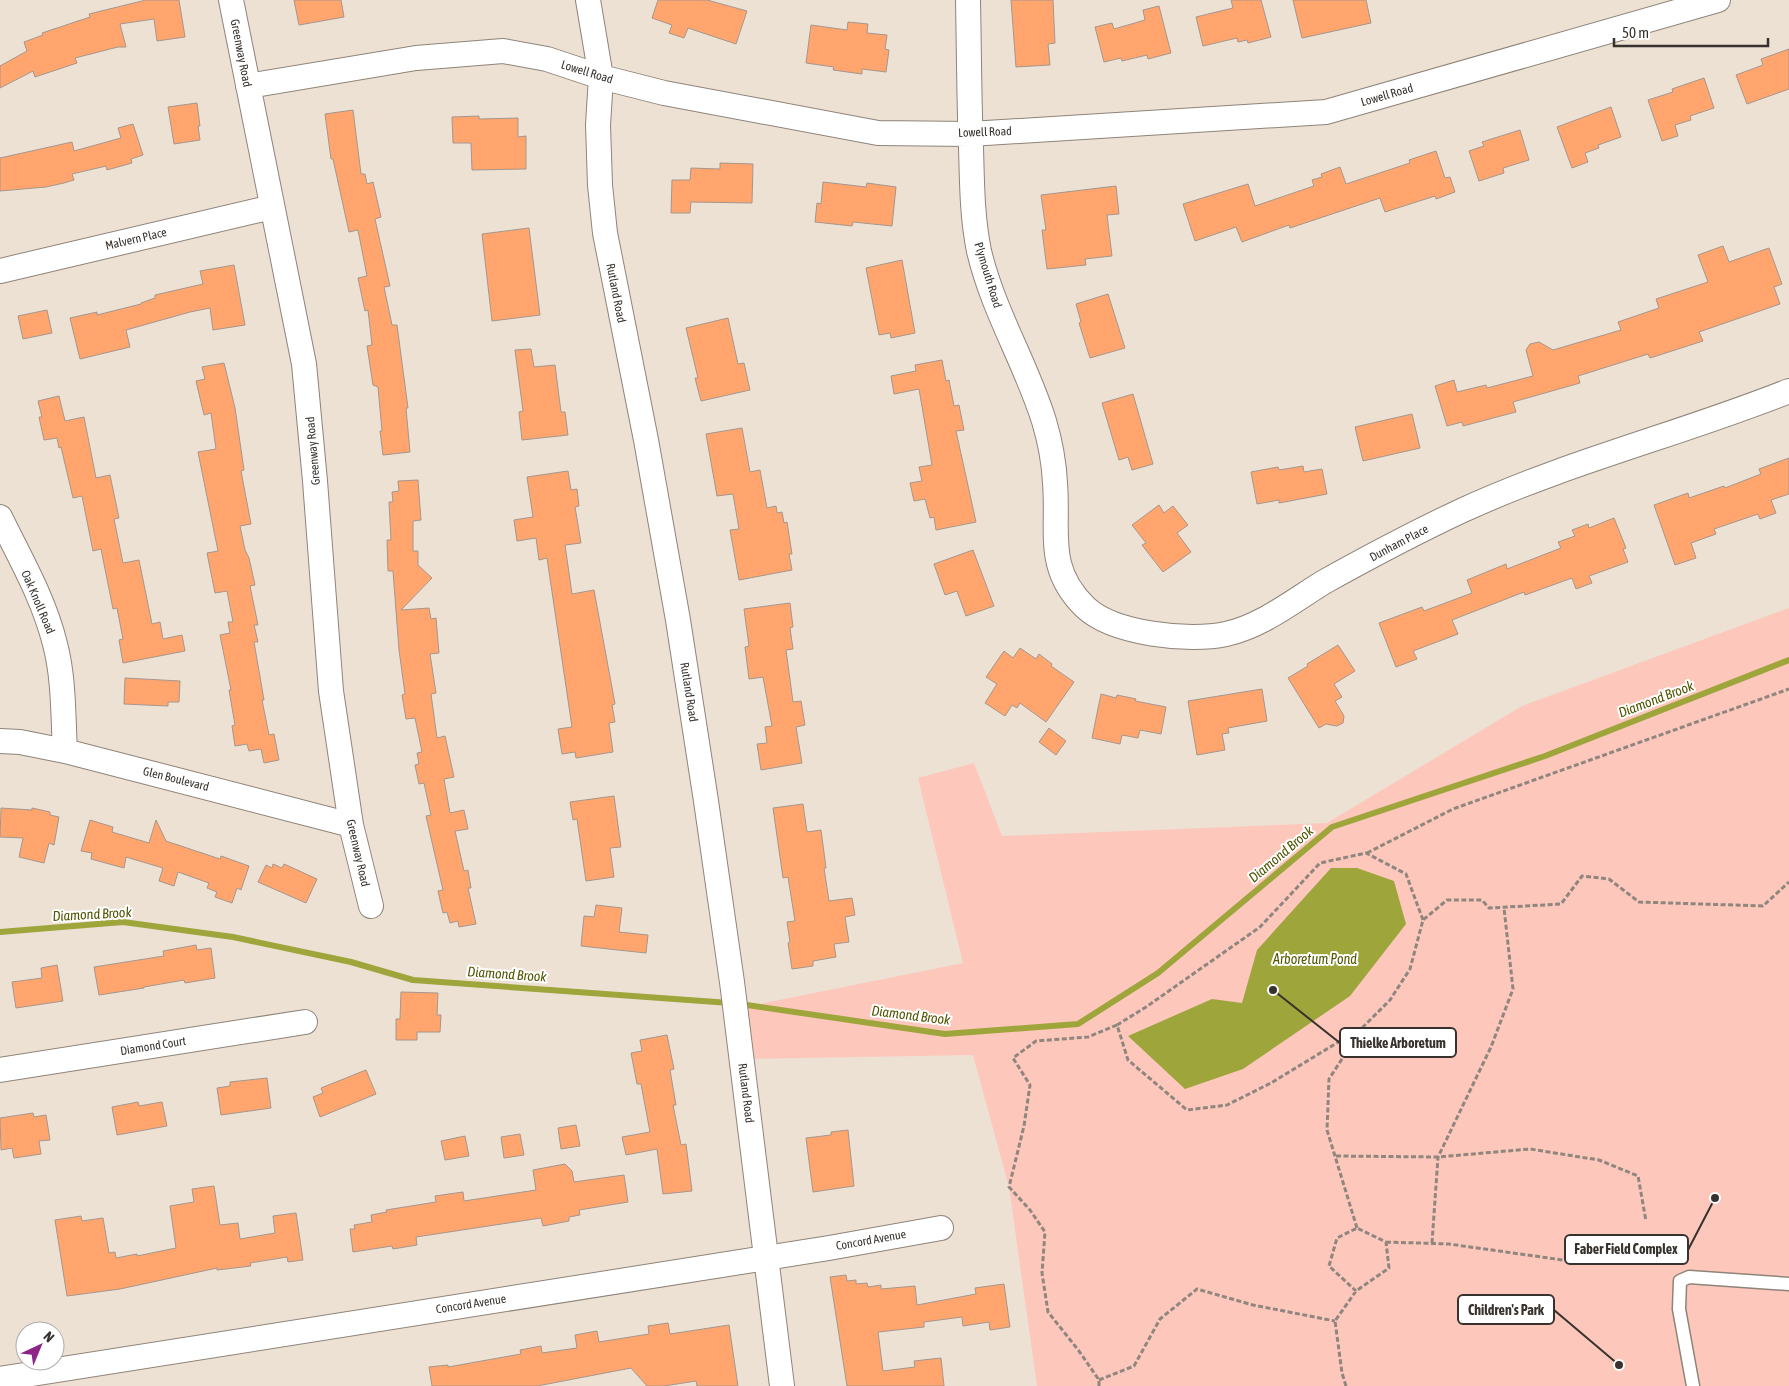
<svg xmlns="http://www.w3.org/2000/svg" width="1789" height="1386" viewBox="0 0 1789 1386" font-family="'Asap Condensed',sans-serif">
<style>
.green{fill:#fdc7bc}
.water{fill:#9ea53b}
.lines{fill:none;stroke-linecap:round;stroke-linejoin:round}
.stream{stroke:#9ea53b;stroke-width:6}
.building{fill:#ffa56d;stroke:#a5968d}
.lane-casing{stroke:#8e8478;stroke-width:15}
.street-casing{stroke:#8e8478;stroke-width:26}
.path{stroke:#8f867e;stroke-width:3;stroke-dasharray:5 2.5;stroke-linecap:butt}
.lane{stroke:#fff;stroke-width:12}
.street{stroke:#fff;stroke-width:24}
.labels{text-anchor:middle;stroke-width:4;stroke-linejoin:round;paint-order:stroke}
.street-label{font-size:12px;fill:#37322d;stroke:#fff}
.water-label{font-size:14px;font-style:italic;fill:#525603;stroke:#fff}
.leader{fill:none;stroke:#37322d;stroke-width:2}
.callout-dot{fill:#37322d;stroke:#fff;stroke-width:2}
.callout{fill:#fff;stroke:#37322d;stroke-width:2}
.callout-label{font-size:14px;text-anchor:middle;font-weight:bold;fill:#37322d}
</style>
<rect width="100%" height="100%" fill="#ede1d4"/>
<path class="green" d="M1789 608V1386H1037L1009 1187 973 1055 742 1059 735 1009 963 963 918 778 974 763 1002 836 1327 823 1522 706Z"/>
<path class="water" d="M1331 868H1357L1394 881 1406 924 1350 996 1243 1069 1185 1089 1128 1036 1212 999 1242 1003 1257 950Z"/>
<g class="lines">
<path class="stream" d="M0 932 123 922 233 937 351 962 413 980 730 1003
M740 1004 945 1034 1078 1024 1158 973 1332 827 1545 756 1789 660"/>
</g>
<path class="building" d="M146 0H179L185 37 157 41 154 19 120 24 126 47H118L75 58 77 63 35 77 33 71 0 88V66L27 51 24 42 43 35 42 33 90 17 89 14Z
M294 0H341L344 17 299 25Z
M658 0H707L747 11 736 44 688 28 684 38 669 33 672 25 652 18Z
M1011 0H1053L1055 43 1048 44 1050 65 1016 67Z
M1231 0H1261L1271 37 1248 43 1247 40 1238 42 1237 38 1203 46 1196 17 1233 8Z
M1293 0H1366L1371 23 1302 38Z
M1159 6 1171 53 1148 59 1147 55 1122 61 1121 58 1104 62 1095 27 1112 23 1114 29 1145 20 1143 10Z
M848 22 868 24 867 33 887 35 885 49 889 50 886 72 862 69V74L833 70 834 67 806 63 811 25 847 30Z
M1789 49V89L1747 104 1736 75 1763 65 1761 59Z
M1704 78 1714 108 1690 116 1691 120 1675 125 1678 136 1662 141 1648 100 1673 92 1672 89Z
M197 103 200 126H198L200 140 174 144 168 107Z
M1611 107 1621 137 1598 145 1599 148 1585 153 1588 162 1572 168 1557 127Z
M353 110 361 174H365L367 184 373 182 381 217 375 219 390 286 384 287 392 325H397L408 408H406L410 452 383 455 380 431H382L378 387 373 385 367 346 372 345 368 310 365 311 358 278 367 276 358 230 349 232 333 159H331L325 114Z
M479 116V119L518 118V137L526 136V169L472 170 471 143H453L452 117Z
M133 124 143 155 131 159 132 163 107 170 106 166 72 174 74 180 64 183 46 187 0 191V158L72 142 74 151 121 138 118 128Z
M1520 130 1529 160 1503 168 1504 173 1479 181 1469 151 1484 146 1482 142Z
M1436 151 1445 178 1450 177 1455 192 1436 199 1435 196 1385 212 1380 198 1290 228 1289 225 1242 242 1236 227 1195 241 1183 204 1248 184 1255 206 1314 186 1312 180 1322 177 1321 174 1340 167 1346 184 1410 163 1409 160Z
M720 163 753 164 752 203 691 202 690 213H671L672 180H690L691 168 720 169Z
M823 182 866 187 867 183 896 187 892 226 853 222 852 226 815 222 817 203 821 204Z
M1116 186 1119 214 1107 215 1112 256 1085 259 1086 265 1047 269 1042 230H1046L1041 195Z
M529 228 540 315 492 321 482 234Z
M1723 246 1729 262 1769 248 1782 284 1774 287 1780 304 1699 332 1703 341 1650 358 1648 354 1578 376 1580 383 1513 402 1516 412 1463 426 1462 422 1447 426 1435 386 1454 380 1457 392 1486 385 1487 388 1533 376 1526 350 1530 344 1539 342 1553 350 1621 330 1618 322 1659 308 1656 299 1708 282 1698 255Z
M902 260 915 333 891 338 890 333 879 335 866 268Z
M234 265 245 325 213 330 210 308 190 312 126 330 130 347 80 359 70 318 97 312V315L141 304V303L155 298V295L203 284 200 271Z
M1108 294 1125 348 1090 358 1079 323 1081 322 1076 304Z
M47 310 52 333 23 339 18 316Z
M728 318 738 364 744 363 750 390 701 401 695 378H698L686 328Z
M531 349 534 367 555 365 561 412H565L568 435 522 440 519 412 523 411 515 350Z
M942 360 946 381 949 380 954 406 959 405 964 430 956 431 976 522 936 530 934 517 930 518 925 499 914 501 910 483 922 481 919 467 932 465 919 389 894 394 891 376 916 371 915 365Z
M224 363 235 408 244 470 241 471 251 524 240 526 245 550 249 558 255 585 250 586 258 625H254L258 642H254L264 700H262L269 735 274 734 279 760 264 763 261 749 249 751 247 744 235 746 232 726 235 725 229 690H231L220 635 230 633 228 622H233L227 591 215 593 207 553 218 551 198 452 216 449 211 413 204 415 196 381 205 379 202 367Z
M1133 394 1153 464 1132 470 1128 457 1119 460 1102 403Z
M59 396 65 421 84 417 96 478 110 475 119 518 114 519 123 563 139 560 152 624 160 622 163 639 182 635 185 651 123 663 119 640 123 639 117 608 113 609 101 549 93 551 82 496 73 498 61 447 59 448 57 438 44 440 39 417H42L38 401Z
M1412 414 1420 448 1363 461 1355 427Z
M742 428 750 472 760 470 767 508 776 506 777 513 782 512 784 523 787 522 792 554H789L792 570 739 580 730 530 739 529 733 494 717 496 706 434Z
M1789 458V494L1771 500 1776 513 1760 519 1758 514 1714 529 1716 534 1691 543 1696 558 1675 565 1654 505 1688 493 1689 498 1724 486 1725 488 1761 474 1759 469Z
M1303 466 1304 472 1322 469 1327 494 1279 503V500L1257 504 1251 472 1278 467 1279 470Z
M568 471 571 490 577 489 579 506 575 507 581 543 565 545 572 594 594 590 615 704 612 705 615 722 609 723 613 752 576 758 575 752 562 754 558 729 572 727 547 558 539 560 536 538 517 541 514 520 533 517 527 477Z
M418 480 421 520 413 521V551H418V565L432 578 401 610 429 608 431 619 436 618 439 653 430 654 436 693 431 694 437 738 445 736 454 777 444 779 450 813 464 810 468 829 455 831 464 871 468 870 471 888H468L476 924 459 927 458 921 450 923 447 912 443 913 438 891 443 890 426 816 431 815 424 783 419 784 415 765 419 764 417 753 422 752 415 718 406 719 402 695 405 694 399 650 393 571H388L387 540H391L389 502H393L392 492 399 491 398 481Z
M1159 505 1164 513 1173 506 1188 525 1177 533 1191 552 1163 572 1142 545 1146 543 1132 525Z
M1614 518 1626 548 1623 549 1628 562 1589 576 1592 583 1576 589 1572 578 1525 595 1524 592 1452 620 1458 634 1413 651 1417 659 1396 667 1379 623 1422 607 1424 611 1472 593 1467 580 1506 564 1507 569 1561 548 1558 542 1575 536 1572 530 1588 524 1589 528Z
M973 550 994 606 966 616 957 591 945 595 934 564Z
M790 603 793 627 790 628 793 649 786 650 793 702 801 701 805 725 796 727 802 763 761 770 757 744 767 743 765 727 772 726 763 677 749 679 745 647 749 646 744 609Z
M1338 645 1355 671 1334 684 1342 697 1335 701 1344 716 1343 723 1337 726 1326 724 1319 728 1288 678 1308 666 1307 664Z
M1020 648 1036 659 1039 654 1052 664 1051 666 1074 682 1046 722 1020 703 1017 708 1012 705 1005 716 985 703 997 684 986 677 1004 651 1013 658Z
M125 678 180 681 179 702H168V706L124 704Z
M1262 689 1267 721 1228 728 1229 733 1222 734 1225 750 1197 755 1188 701Z
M1101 694 1116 698 1117 695 1136 699 1135 701 1166 707 1161 734 1140 730 1138 738 1122 735 1120 744 1092 738Z
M1049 728 1066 741 1056 755 1039 742Z
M614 796 621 847 610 848 614 877 586 881 577 819 573 820 570 802Z
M803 804 807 832 821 830 826 868H824L829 901 852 898 855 915 845 917 849 942 834 944 836 957 813 961V966L792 969 788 943 790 942 787 922 795 921 788 877 783 878 773 808Z
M1 808 32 810V808L50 812V815L59 817 54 845 49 843 44 863 19 857 23 838 0 837Z
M90 820 113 827 112 832 149 843 156 820 166 841 220 859 221 856 249 866 241 890 237 888 232 903 215 897 217 892 207 888 209 883 178 872 174 886 159 881 163 868 126 857 124 868 91 859 92 853 81 851Z
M273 864 282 868 284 864 317 879 306 903 258 882 266 865 272 868Z
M596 905 622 908 619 932 648 935 646 953 581 946 584 916 594 917Z
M196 945 197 950 211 948 215 978 185 983 184 980 144 987V988L99 995 94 967 164 956 163 951Z
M57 965 63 1001 16 1008 12 982 42 978 41 968Z
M401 992 438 993 437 1015H441L440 1032H417V1040H396V1019H400Z
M667 1035 674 1069 670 1070 676 1105H673L681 1145 686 1144 692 1191 663 1194 657 1149 626 1155 622 1137 650 1132 641 1084H637L631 1053 642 1051 640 1040Z
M366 1070 376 1094 320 1117 313 1097 323 1093 321 1088Z
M267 1078 271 1108 221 1115 217 1088 230 1086V1082Z
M138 1102 139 1106 162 1102 167 1126 117 1135 112 1107Z
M33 1113 34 1117 46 1115 50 1140 39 1141 41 1154 14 1158 12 1148 1 1150 0 1118Z
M576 1125 580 1146 561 1149 558 1128Z
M848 1130 854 1186 813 1192 806 1138 831 1135V1132Z
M520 1134 524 1155 504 1158 501 1137Z
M465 1136 469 1156 445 1160 441 1141Z
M565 1164 572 1171 574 1182 624 1175 628 1202 579 1210 580 1215 569 1217V1221L543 1226 541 1218 416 1237 417 1245 393 1249 392 1246 353 1252 350 1229H355L354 1225 372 1222 371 1215 387 1212 386 1210 436 1202 435 1196 463 1192 464 1201 536 1190 533 1170Z
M214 1186 220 1225 238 1223 240 1239 275 1233 273 1216 296 1213 303 1260 288 1262 287 1257 250 1263 251 1266 217 1270V1268L120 1289 67 1296 55 1220 81 1216 82 1221 103 1218 109 1253 115 1252 116 1258 137 1254V1256L176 1248 170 1206 194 1202 192 1189Z
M846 1275 847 1281 856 1280V1284L867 1283 868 1287 881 1285V1289L915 1286 917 1305 976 1294 975 1288 1004 1284 1010 1327 990 1330 989 1322 963 1326 962 1317 924 1322V1327L878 1332 883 1371 915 1367 914 1361 941 1358 944 1386H847L830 1277Z
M668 1323 670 1334 729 1325 738 1386H697L696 1381 664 1386H647L631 1368 537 1386H432L429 1367 448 1365V1367L521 1354 520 1350 541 1346 542 1353 577 1348 575 1335 597 1331 599 1342 649 1334 648 1326Z"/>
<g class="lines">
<g class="lane-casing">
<path id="lane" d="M1693 1386 1679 1309 1680 1281 1689 1277 1789 1284"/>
</g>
<g class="street-casing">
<path id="street" d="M231 0 304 364 315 481 331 691 351 825 371 906
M588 0 601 77 598 125 600 185 605 233 646 440 678 620 706 801 732 982 782 1386
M968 0C969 49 969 98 971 147 972 182 972 217 979 251 993 311 1026 363 1044 421 1050 441 1054 462 1055 483 1059 532 1045 568 1085 607 1113 634 1189 642 1226 634 1262 626 1293 601 1324 582 1369 557 1414 533 1461 511 1567 462 1681 434 1789 391
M248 86 416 58 503 51 547 59 601 77 664 93 878 133 970 134 1326 112 1718 0
M0 271 272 207
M0 517C20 558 44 599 55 644 64 678 63 715 65 751
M0 741 20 742 65 751 351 825
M0 1070 305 1022
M0 1379 829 1248 941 1228"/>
</g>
<path class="path" d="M1367 853 1453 809 1789 689
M1423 920 1406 874 1366 853 1320 863 1260 927 1146 1007 1117 1025 1128 1060 1187 1110 1227 1105 1271 1083 1363 1027 1390 1000 1410 969 1423 920 1447 900H1482L1489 908 1561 904 1582 876 1609 879 1639 902 1763 906 1789 882
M1336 1156 1438 1157 1530 1149 1599 1160 1638 1176 1646 1221
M1357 1228 1327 1130 1329 1079 1362 1028
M1386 1242 1449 1244 1570 1261H1614L1638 1252
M1432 1243 1438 1157 1491 1047 1513 989 1504 908
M1099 1380 1134 1366 1160 1319 1197 1289 1253 1305 1335 1321
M1099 1386V1380L1079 1351 1048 1312 1042 1273 1045 1232 1030 1210 1009 1187 1024 1126 1030 1085 1013 1058 1036 1041 1088 1037 1117 1025
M1346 1386 1342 1373 1335 1321 1356 1291 1389 1268 1386 1242 1357 1228 1337 1238 1329 1266 1356 1291"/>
<use href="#lane" class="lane"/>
<use href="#street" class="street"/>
</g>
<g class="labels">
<g class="street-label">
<text transform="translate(241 53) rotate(79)" y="4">Greenway Road</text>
<text transform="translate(587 72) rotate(17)" y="4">Lowell Road</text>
<text transform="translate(1387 95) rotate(-16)" y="4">Lowell Road</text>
<text transform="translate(985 132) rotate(-2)" y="4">Lowell Road</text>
<text transform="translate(136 239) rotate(-13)" y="4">Malvern Place</text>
<text transform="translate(988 275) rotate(73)" y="4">Plymouth Road</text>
<text transform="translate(616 293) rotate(79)" y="4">Rutland Road</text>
<text transform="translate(313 451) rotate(-95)" y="4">Greenway Road</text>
<text transform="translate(1399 543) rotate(-28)" y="4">Dunham Place</text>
<text transform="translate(38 602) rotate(67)" y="4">Oak Knoll Road</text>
<text transform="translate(689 692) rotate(81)" y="4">Rutland Road</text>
<text transform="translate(176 779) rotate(14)" y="4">Glen Boulevard</text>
<text transform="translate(358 853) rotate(77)" y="4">Greenway Road</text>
<text transform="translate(153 1046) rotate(-9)" y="4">Diamond Court</text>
<text transform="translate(746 1093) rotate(83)" y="4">Rutland Road</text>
<text transform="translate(871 1240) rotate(-10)" y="4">Concord Avenue</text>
<text transform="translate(471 1304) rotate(-9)" y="4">Concord Avenue</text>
</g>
<g class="water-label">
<text transform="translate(1656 699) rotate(-21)" y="5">Diamond Brook</text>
<text transform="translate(1281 854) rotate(-40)" y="5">Diamond Brook</text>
<text transform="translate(92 914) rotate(-3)" y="5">Diamond Brook</text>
<text x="1315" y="964">Arboretum Pond</text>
<text transform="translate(507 974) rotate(4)" y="5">Diamond Brook</text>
<text transform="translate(911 1015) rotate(7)" y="5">Diamond Brook</text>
</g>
</g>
<path class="leader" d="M1273 990L1340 1043M1715 1198L1688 1250M1619 1365L1554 1310"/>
<g class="callout-dot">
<circle cx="1273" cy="990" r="5"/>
<circle cx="1715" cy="1198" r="5"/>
<circle cx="1619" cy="1365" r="5"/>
</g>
<g class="callout">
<rect x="1340" y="1028" width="116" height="29" rx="5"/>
<rect x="1565" y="1235" width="123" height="29" rx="5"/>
<rect x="1458" y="1295" width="96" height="29" rx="5"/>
</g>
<g class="callout-label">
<text x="1398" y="1048">Thielke Arboretum</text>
<text x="1626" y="1254">Faber Field Complex</text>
<text x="1506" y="1315">Children's Park</text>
</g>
<g transform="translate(40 1346) rotate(44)"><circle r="24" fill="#ffffff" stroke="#afadab"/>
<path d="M0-4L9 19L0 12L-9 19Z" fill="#8e2488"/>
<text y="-8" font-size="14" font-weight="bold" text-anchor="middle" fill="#37322d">N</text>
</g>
<path d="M1614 38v8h154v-8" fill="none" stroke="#37322d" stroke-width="2.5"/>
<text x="1622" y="38" font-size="15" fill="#37322d" stroke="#ffffff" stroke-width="4" paint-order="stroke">50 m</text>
</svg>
